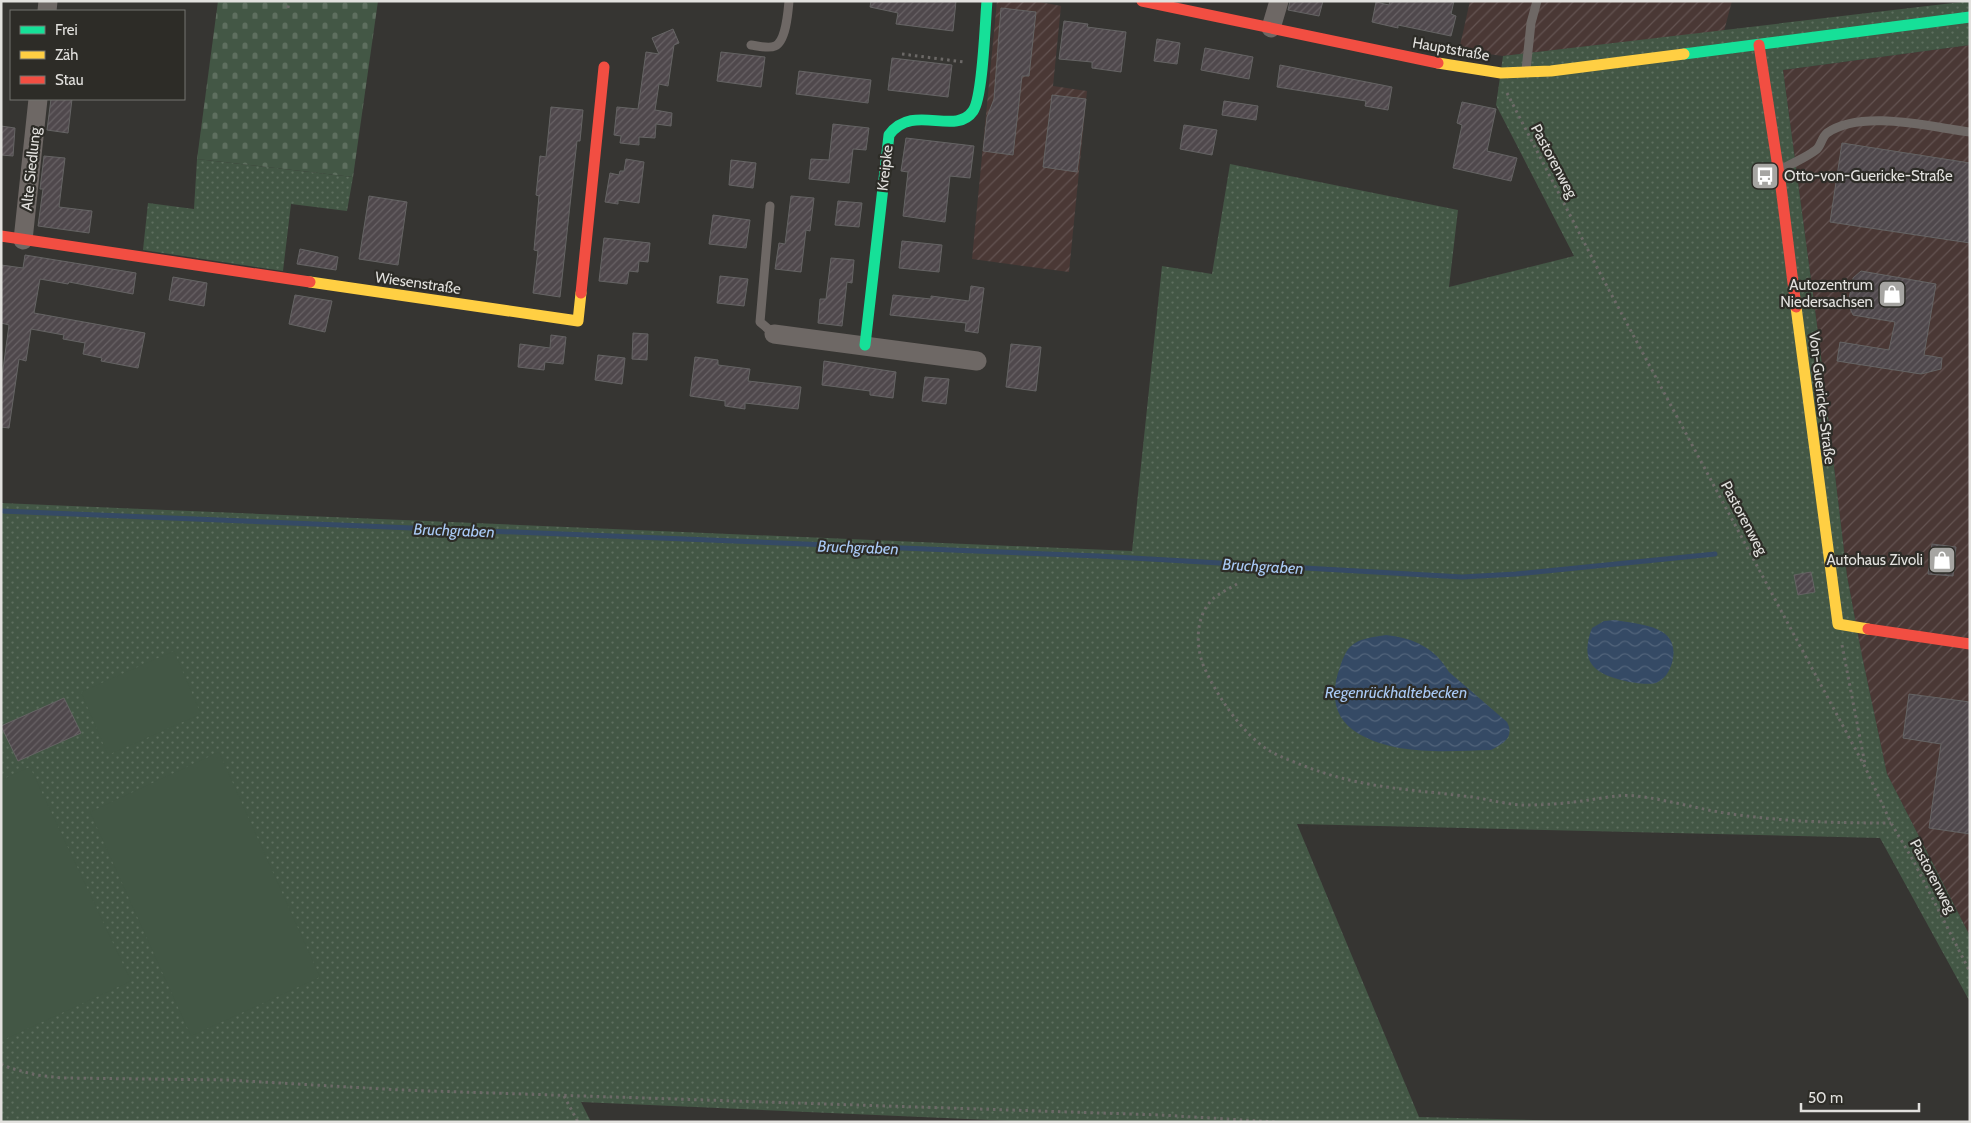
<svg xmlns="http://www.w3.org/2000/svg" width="1971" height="1123" viewBox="0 0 1971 1123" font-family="Cabin,sans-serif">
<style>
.industrial{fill:url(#industrial-furrows)}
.grass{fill:url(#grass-dots)}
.cemetery{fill:url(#cemetery-stones)}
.garden{fill:#435745}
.water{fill:url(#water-waves)}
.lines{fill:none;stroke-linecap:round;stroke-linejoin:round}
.stream{stroke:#354a65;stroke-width:5}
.building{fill:url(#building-hatch);stroke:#656464}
.path{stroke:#6c6967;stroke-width:3;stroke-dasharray:2.5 4;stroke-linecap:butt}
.lane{stroke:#6e6865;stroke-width:9}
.street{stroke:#6e6865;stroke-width:19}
.fast{stroke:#16e098;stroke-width:11}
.slow{stroke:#ffcf43;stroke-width:11}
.jam{stroke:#f24e42;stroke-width:11}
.labels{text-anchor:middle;stroke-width:4.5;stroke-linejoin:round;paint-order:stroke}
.street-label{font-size:15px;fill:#e2e1de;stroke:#2d2c27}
.poi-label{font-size:15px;fill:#e2e1de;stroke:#2d2c27;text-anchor:end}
.water-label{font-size:16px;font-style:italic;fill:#a9c9f5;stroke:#2d2c27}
</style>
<defs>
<pattern id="industrial-furrows" width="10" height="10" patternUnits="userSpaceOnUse" patternTransform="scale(1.25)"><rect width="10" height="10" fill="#4a3835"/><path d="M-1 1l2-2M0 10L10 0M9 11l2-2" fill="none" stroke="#645452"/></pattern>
<pattern id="grass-dots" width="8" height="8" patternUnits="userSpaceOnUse" patternTransform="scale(1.25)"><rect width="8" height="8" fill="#435745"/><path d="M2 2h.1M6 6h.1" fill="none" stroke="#5e6f5f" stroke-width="1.8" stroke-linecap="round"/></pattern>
<pattern id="cemetery-stones" width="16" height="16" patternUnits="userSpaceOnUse" patternTransform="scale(1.25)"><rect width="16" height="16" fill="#435745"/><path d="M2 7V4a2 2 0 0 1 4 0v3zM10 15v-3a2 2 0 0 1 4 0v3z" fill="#5e6f5f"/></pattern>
<pattern id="water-waves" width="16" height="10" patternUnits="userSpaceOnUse" patternTransform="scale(1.25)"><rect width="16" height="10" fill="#354a65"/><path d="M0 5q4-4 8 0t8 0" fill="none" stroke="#52647b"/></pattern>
<pattern id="building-hatch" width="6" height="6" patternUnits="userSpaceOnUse" patternTransform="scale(1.25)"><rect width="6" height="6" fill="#4f484c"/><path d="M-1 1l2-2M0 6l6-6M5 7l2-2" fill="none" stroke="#686265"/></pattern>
</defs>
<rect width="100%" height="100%" fill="#363532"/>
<path class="industrial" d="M997 1H1035L1061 6 1053 86 1087 91 1069 272 972 259Z
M1470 1H1732L1724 31 1503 56 1459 50Z
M1970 45V936L1887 774 1862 656 1847 576 1819 340 1783 70Z"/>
<path class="grass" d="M1970 1V45L1783 70 1819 340 1847 576 1862 656 1887 774 1970 936V1002L1880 838 1297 824 1419 1117 1609 1122H1033L581 1102 591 1122H1V503L1132 551 1162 266 1212 274 1230 164 1458 210 1449 287 1574 256 1496 105 1503 56Z
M197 159 353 177 347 211 291 204 283 271 143 250 148 203 194 209Z"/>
<path class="cemetery" d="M218 1H378L353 177 197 159Z"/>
<path class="garden" d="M174 651 201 714 108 755 81 692Z
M219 752 320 977 191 1036 90 812Z
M30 767 131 981 1 1041V780Z"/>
<path class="water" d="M1615 620C1641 625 1682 625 1672 663 1669 672 1665 679 1656 683 1648 685 1637 683 1629 682 1597 675 1578 665 1592 628L1604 621Z
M1386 635C1414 638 1435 648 1449 672L1507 722C1515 737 1503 744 1491 750 1448 751 1398 756 1359 734 1333 719 1330 694 1340 667 1342 661 1345 652 1350 647 1359 638 1374 637 1386 635Z"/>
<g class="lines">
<path class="stream" d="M1 511 1098 556 1462 577 1516 574 1715 554"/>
</g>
<path class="building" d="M871 1H956L953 31 896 24 898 13 870 7Z
M1290 1H1323L1319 16 1288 10Z
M1390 1H1454L1451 14 1456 16 1451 36 1398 25V28L1372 22 1376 2 1389 5Z
M1001 8 1036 12 1029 76H1022L1013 155 983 151 987 117 994 99Z
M1064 21 1088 24 1087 27 1126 32 1121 72 1092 68V62L1059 59Z
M673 29 679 43 674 45 668 86 659 84 655 110 672 113 671 126 656 124 655 138 639 137V145L620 143 621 136 614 135 617 107 638 109 646 52 659 54 652 38Z
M1157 39 1180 43 1177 64 1154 61Z
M1205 48 1253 57 1249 79 1201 70Z
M721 52 765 57 761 87 717 81Z
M892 58 952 65 948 97 888 90Z
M1280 65 1392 87 1388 110 1365 106 1366 101 1277 87Z
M799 71 871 80 868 103 796 94Z
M1052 95 1086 99 1077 172 1043 167Z
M51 99H72L68 133 47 130Z
M1224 101 1258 106 1256 120 1222 115Z
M1462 102 1496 109 1487 151 1517 158 1511 181 1453 168 1462 125 1457 123Z
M551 107 583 110 580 141H577L560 297 533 293 538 251 534 250 539 196 536 195 540 156 546 157Z
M833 124 869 128 866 150 853 149 849 183 809 179 811 159 829 160Z
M1184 125 1217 130 1212 155 1180 149Z
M1 126 15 128 13 156 1 155Z
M906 138 974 146 970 178 950 176 945 222 903 216 908 172 901 171Z
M1842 143 1970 163V243L1830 222Z
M44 156 65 158 59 207 92 211 89 233 38 226 43 189H40Z
M626 159 644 162 639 203 618 200V204L605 202 610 173 619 175 620 171H624Z
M731 160 756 163 753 188 729 185Z
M369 196 407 202 398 265 359 259Z
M791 196 814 198 810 231 806 230 801 272 775 269 779 243 785 244Z
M838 201 862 203 859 227 835 225Z
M713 215 750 220 746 248 709 244Z
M604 238 650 243 648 262 639 261 638 272 629 271 627 284 599 281Z
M902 241 942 245 939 272 899 268Z
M300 249 338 257 336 270 297 264Z
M25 255 136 273 133 294 69 282 68 284 40 279 34 313 145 333 138 368 101 361 102 358 83 354 85 343 63 339 64 335 31 329 26 361 19 359 9 428 1 427V384L9 325 1 323V265L23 268Z
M831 258 854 260 852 283 847 282 842 326 818 323 820 299H826Z
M1861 271 1936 284 1924 355 1942 358 1941 369 1921 374 1837 361 1840 342 1889 350 1895 322 1853 315 1848 304 1853 278Z
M720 276 748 279 744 306 717 303Z
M173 277 207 283 204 306 169 300Z
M971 286 984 288 978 333 965 331 966 323 890 315 893 295 931 299V296L969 301Z
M295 295 332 301 325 332 289 324Z
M633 333 648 334 647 360 632 359Z
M551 335 566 337 563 364 545 362 544 370 518 367 520 344 550 348Z
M1011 344 1041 347 1036 391 1006 387Z
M598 355 625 358 622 384 595 380Z
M695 357 718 360V365L750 369 748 381 801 387 798 409 745 403V409L725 406V401L690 396Z
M824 361 896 372 893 398 870 395V391L822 385Z
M925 377 949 379 946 404 922 401Z
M1932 544 1956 547 1953 576 1928 574Z
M1811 572 1815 592 1798 595 1794 575Z
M1909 694 1970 702V834L1929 828 1941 744 1903 738Z
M64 698 81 733 18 761 1 726Z"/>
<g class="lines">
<path class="path" d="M288 8 289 1
M902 54 964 62
M1507 93 1602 277 1865 767 1891 823 1913 860 1970 972
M1237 584C1230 588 1222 592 1215 597 1195 614 1195 645 1204 667 1217 696 1242 733 1268 750 1280 757 1294 762 1307 767 1362 788 1407 789 1464 796 1485 798 1505 805 1526 805 1547 805 1569 803 1589 800 1604 798 1620 794 1636 796 1671 800 1704 811 1739 815 1789 822 1840 823 1891 823
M1842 645 1865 764
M1 1064 10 1068 36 1075 63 1078 227 1080 401 1090 1161 1115 1276 1122
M564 1096 578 1122"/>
<path class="lane" d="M751 45C758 46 769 49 775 46 786 41 788 12 789 1
M1526 70 1531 23 1537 1
M1780 170C1789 165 1811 155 1817 149 1821 145 1822 137 1827 133 1862 109 1930 127 1970 132
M770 206 760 322 774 334"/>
<path class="street" d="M47 11 48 1
M1271 28 1279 1
M23 240 38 99
M774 334 977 361"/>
<path class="fast" d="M1684 54 1970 17
M865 345 889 135C913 102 955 137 973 111 983 97 985 23 987 1"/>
<path class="slow" d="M1438 63 1501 73 1551 71 1684 54
M310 282 578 321 581 293
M1796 307 1838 624 1868 629"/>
<path class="jam" d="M1142 1 1438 63
M1759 45 1781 187 1796 307
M1 236 310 282
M581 293 604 67
M1868 629 1970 644"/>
</g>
<defs>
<g id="bus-square" transform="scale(1.4375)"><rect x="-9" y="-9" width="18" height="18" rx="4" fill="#a6a5a2" stroke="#2d2c27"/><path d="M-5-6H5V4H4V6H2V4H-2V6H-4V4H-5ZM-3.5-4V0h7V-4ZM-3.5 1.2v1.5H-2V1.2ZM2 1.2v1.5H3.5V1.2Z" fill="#fff"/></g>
<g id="shop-square" transform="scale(1.4375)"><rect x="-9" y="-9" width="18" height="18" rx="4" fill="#a6a5a2" stroke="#2d2c27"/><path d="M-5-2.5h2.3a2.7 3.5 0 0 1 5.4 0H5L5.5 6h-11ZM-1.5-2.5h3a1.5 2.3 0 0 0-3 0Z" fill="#fff"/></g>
</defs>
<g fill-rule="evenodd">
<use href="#bus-square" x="1765" y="176"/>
<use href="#shop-square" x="1892" y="294"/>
<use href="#shop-square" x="1942" y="560"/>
</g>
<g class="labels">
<g class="street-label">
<text transform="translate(1451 49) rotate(10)" y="5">Hauptstraße</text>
<text transform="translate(1554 161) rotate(62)" y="5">Pastorenweg</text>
<text transform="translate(885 168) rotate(-83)" y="5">Kreipke</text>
<text transform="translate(31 169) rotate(-84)" y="5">Alte Siedlung</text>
<text transform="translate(418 283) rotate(8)" y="5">Wiesenstraße</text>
<text transform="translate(1822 398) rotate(83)" y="5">Von-Guericke-Straße</text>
<text transform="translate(1744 518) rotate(62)" y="5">Pastorenweg</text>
<text transform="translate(1933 876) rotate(62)" y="5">Pastorenweg</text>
</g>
<g class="poi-label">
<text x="1784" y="181" text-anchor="start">Otto-von-Guericke-Straße</text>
<text x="1873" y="290">Autozentrum<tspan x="1873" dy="17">Niedersachsen</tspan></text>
<text x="1923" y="565">Autohaus Zivoli</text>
</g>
<g class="water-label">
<text transform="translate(454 530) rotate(2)" y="6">Bruchgraben</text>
<text transform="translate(858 547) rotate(2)" y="6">Bruchgraben</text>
<text transform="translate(1263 566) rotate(3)" y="6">Bruchgraben</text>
<text x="1396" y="698">Regenrückhaltebecken</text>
</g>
</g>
<rect width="1971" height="1123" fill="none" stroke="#e2e1de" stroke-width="5"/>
<rect x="10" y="10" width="175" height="90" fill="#2d2c27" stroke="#757470"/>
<rect x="20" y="26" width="25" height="8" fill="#16e098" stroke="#757470"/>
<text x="55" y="35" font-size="15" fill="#e2e1de">Frei</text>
<rect x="20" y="51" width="25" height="8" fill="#ffcf43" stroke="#757470"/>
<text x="55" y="60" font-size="15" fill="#e2e1de">Zäh</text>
<rect x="20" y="76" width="25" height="8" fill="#f24e42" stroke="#757470"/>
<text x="55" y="85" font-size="15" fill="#e2e1de">Stau</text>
<path d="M1801 1103v8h118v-8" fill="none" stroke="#e2e1de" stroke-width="2.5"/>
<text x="1808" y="1103" font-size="15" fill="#e2e1de" stroke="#2d2c27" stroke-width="4" paint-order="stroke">50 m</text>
</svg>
